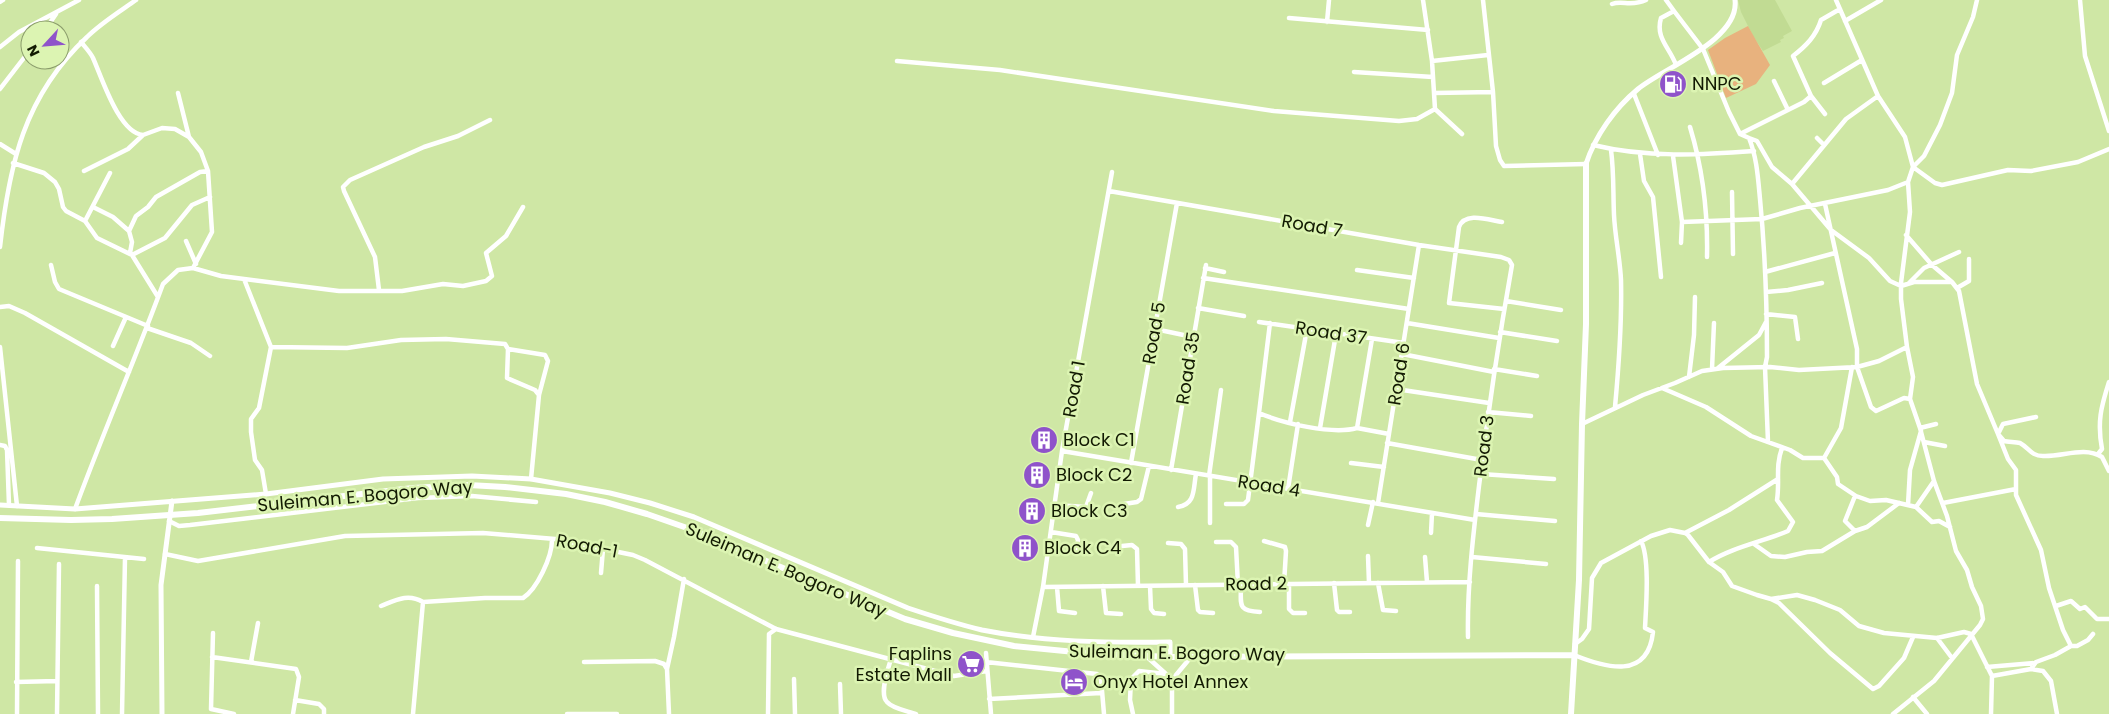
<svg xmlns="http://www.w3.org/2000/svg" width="2109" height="714" viewBox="0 0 2109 714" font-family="Poppins,sans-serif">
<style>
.built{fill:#c1db93}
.green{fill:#e8b27e}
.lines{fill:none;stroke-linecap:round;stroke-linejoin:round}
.minor{stroke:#fff;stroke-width:4.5}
.tertiary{stroke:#fff;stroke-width:5}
.secondary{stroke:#fff;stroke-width:6}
.labels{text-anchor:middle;stroke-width:5;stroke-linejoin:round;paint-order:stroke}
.poi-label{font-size:18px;fill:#121a02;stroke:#dcf4b2;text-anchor:start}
.street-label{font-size:18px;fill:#121a02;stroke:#dcf4b2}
</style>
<rect width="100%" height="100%" fill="#cfe7a5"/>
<path class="built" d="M1738 0H1775L1792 31 1783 36 1784 38 1780 40 1781 42 1763 51 1753 36 1741 12Z"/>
<path class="green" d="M1748 26 1770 65 1756 84 1726 98 1708 50 1725 38Z"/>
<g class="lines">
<path class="minor" d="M1423 0 1432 61 1435 109 1462 134
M1483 0 1493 92 1496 146 1500 160 1504 166 1586 164
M1666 0 1674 11 1661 18C1655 38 1670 48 1676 65
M1836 0 1878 96 1905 137 1913 167 1935 183 1942 185 2008 170 2031 171 2078 162 2109 149
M2080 0 2085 56 2109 131
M0 2 3 0
M1612 4C1622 0 1631 7 1646 0
M1674 11 1703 49 1729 112 1740 134 1749 138C1757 158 1758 178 1760 199 1765 251 1767 304 1767 357L1765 367 1768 442
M1289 18 1428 30
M1845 21 1881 0
M1327 22 1329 0
M45 30 56 14
M81 42C85 47 90 52 93 58 102 78 119 133 143 135
M0 47 19 32 79 0
M897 61 1000 70 1274 111 1399 121 1417 119 1435 109
M1432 61 1488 55
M1354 72 1433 77
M1774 81 1788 110
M1824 83 1862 60
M0 89 30 50
M178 93 189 137
M1434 93 1493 92
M1634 94 1658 155
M1825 114 1811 96 1793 56C1806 46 1816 36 1821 20L1840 9
M1690 127C1703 170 1708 212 1707 257
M1740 134 1804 102 1811 96
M1749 138 1757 141 1772 167 1792 184 1831 230 1869 258 1890 281 1901 286 1914 282H1951
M1817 138 1824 145
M0 144 16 154
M1593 145C1647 158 1700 155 1754 151
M1611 150C1614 172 1613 193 1614 215 1615 237 1620 258 1621 280 1622 323 1619 364 1615 407
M1640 154 1644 181 1653 197 1661 277
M1673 156 1682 222 1681 243
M13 163 44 173 55 182 59 189 63 207 66 211 85 221 97 238 132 255 158 297
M84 171 128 149 143 135 162 128 175 129 189 137 201 152 208 171 212 232 193 268
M1792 184 1846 119 1878 96
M1109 191 1419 245 1501 257 1509 260 1512 265C1499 338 1488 412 1479 486 1473 536 1467 587 1468 637
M1732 192 1733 254
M1825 204 1857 349V367L1871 407 1876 411 1904 398 1910 399
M93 207 113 217 129 231
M85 221 110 173
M1502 222C1489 220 1465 211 1459 227L1449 303 1504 309
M1682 222 1762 219 1800 208 1888 190 1908 182
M1906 235 1932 265 1952 282 1959 291 1977 384 1998 434 2004 441C2008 442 2015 442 2020 443 2029 448 2031 456 2043 456 2063 457 2084 446 2102 457L2109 471
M186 241 196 264
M0 247C9 165 24 96 87 37 101 23 119 12 136 0
M130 253 132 242 129 231 136 216 148 207 156 197 200 172 208 171
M132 255 165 238 192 205 210 197
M51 265 55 282 59 289 148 326
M1205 268 1224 272
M1357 270 1414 278
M1765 272 1835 253
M1203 278 1409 309
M244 279 271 347 259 408 251 419V432L255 460 262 470 266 494
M1908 284 1924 268 1959 252
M1957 288 1969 281V259
M379 290 375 257 344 191 343 187 350 180 424 147 458 136 490 120
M1766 292 1788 290 1822 283
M1506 301 1561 310
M0 307 9 306 25 313 129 372
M1198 308 1244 316
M1766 314 1795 317 1798 339
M1259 322 1404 343
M1270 323 1259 413C1282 423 1332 435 1357 428
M1407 323 1499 338
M147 328 191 343 210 356
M1155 329 1193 337
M1500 332 1557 341
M1372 339 1357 428 1389 434
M113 346 126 317
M0 347 17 506
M271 347 347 348 401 340 446 339 505 344 508 349 545 355 548 361 539 395 531 479
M508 349 507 378 535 390 539 395
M1402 354 1494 372
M1718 368 1759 335 1766 322
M1494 369 1537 376
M1712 369 1714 323
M1689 377 1694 335 1695 297
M1662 388 1706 407 1751 436 1790 450 1803 458H1824L1837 477 1838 484 1856 496 1870 501 1886 500 1916 507 1932 522 1939 521 1950 527
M1396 389 1489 403
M1488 412 1531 416
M2036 417 2003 424 1998 434 2008 459 2016 470V495L2041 550 2049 588 2063 630 2071 646
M1290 422 1307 329
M1582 424 1643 395 1675 383 1702 371 1723 368 1770 367 1799 370 1857 367 1879 361 1907 347 1901 299V283L1910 212 1908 182 1913 167 1924 156 1940 125 1952 93 1957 55 1973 17 1977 0
M1320 428 1336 334
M1920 428 1936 424
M1924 442 1945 446
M1387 443 1482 460
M0 445 5 446 7 450 9 505
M1062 451 1475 520
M2098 454 2102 449C2097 422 2101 407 2109 382
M1824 458 1841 428 1852 367
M1131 463 1177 203
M1351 463 1384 467
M1171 470 1206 265
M1481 474 1554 479
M1209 476 1221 390
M1288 489 1298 424
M1855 496 1845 521 1855 531
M1378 503 1419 245
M1943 503 2016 489
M1124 504 1137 502 1141 499 1149 466
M1226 504H1244L1248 500 1259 413
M1055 505 1086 507 1091 493
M1908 505 1910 470 1921 431
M1178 507C1196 504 1193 489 1196 474
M1916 507 1934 481
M75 509C103 433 135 360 163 284L178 270 193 268 221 276 339 291H402L443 284 463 286 486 281 492 276 486 253 506 236 523 207
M1476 514 1555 521
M169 521 179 526 190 525 418 498 472 496 536 502
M1210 523V476
M1368 525 1373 502
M1051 532 1076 536 1078 540 1076 552
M1431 533 1432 513
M1685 533 1729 510 1778 479
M1264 541 1285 547 1286 551 1284 584
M1216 542H1231L1236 547 1238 585
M1168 543 1181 544 1185 549 1186 585
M1754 544 1771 556 1785 557 1807 552 1822 551 1855 531 1867 527 1899 503
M1122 546 1132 545 1137 549 1138 586
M37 548 144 559
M165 554 198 561 345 536 483 533 555 539 633 555 645 560 776 629 954 676 987 671
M1368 556 1369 583
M1425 557 1427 582
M1472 557 1546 564
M1709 562C1733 547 1762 542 1788 531L1793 522 1777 500C1780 481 1775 467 1782 448
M601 573 603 549
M1334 583 1337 610 1339 612H1350
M1378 583 1383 610 1396 611
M1241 584C1241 605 1237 611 1260 612
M1289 584V609L1293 613H1305
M1195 585 1198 610 1200 612 1213 613
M97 586 98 714
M1103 586 1106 613 1121 614
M1150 586 1151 609 1154 613 1164 614
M1043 587 1470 582
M1057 587 1059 611 1075 613
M1771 599 1779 603 1830 653 1873 689 1879 686 1904 658 1913 637
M381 606C396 600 408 593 423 602L485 598H523C537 589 552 557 552 540
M2056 606 2071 601 2080 609 2085 607 2097 619H2109
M1033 637 1043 587 1062 451 1112 172
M1937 638 1952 658
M1575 644 1582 639 1589 629 1592 578 1601 563 1651 536 1670 530 1685 533 1688 535 1709 562 1723 572 1732 586 1757 595 1771 599 1797 595 1815 600 1840 610 1859 626 1884 633 1937 638 1964 632 1971 634 1992 676 1991 714
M986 653 991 714
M1574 655C1606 668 1648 680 1653 632L1645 628C1646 608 1650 558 1641 541
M1146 656 1166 674 1172 684V714
M212 657 296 669 299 677 293 714
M891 659C888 669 879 694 887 702 893 709 908 711 916 714
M251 662 258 623
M584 662 655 661 664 664 667 669 669 714
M986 662 1097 674 1101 679 1104 714
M1987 667 2035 663
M667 669 674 637 684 579
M2031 669 2036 662 2055 655 2071 646H2077L2088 640 2093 634
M1992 676 2031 669 2043 671 2051 681 2057 714
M794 679 795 714
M16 682 57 681
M840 684 841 714
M1172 684 1176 675 1191 657
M1913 697 1927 714
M989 699 1101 693
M295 700 319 704 324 709V714
M211 709 213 633
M211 709 234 714
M17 714 18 561
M57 714 59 564
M122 714 125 558
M413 714 423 602
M567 714H617
M768 714 769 634 776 629
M1133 714 1130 700 1131 679 1139 671 1166 674
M1893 714 1934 681 1980 625 1983 619 1981 606 1972 587 1967 570 1956 551 1947 516 1934 481 1920 428 1910 399 1913 377 1907 347"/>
<path class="tertiary" d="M1586 164C1595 136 1615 108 1638 89 1663 68 1740 40 1735 0
M0 505 75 509 266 494 383 479 472 476 531 479 610 493 650 503 694 517 908 608C932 616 957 624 982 630 1043 642 1107 643 1170 642V657
M162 714 161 585 172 501"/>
<path class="secondary" d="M0 518 71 520 112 519 198 513 413 488 468 485 505 487 566 494 605 502 647 514 690 529 905 619 953 633 1014 646 1085 653 1170 657 1574 655
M1571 714 1579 580 1582 424 1586 324V164"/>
</g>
<defs>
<g id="fuel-disc" transform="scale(1.4375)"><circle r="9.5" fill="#8f53ca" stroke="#dcf4b2"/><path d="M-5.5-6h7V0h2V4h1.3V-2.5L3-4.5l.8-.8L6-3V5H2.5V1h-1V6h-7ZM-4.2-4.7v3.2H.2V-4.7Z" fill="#fff"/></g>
<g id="building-disc" transform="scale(1.4375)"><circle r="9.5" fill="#8f53ca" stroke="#dcf4b2"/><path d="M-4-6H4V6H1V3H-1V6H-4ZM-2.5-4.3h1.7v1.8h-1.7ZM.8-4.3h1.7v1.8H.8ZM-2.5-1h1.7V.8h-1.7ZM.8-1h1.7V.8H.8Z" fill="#fff"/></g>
<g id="supermarket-disc" transform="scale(1.4375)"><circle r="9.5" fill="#8f53ca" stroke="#dcf4b2"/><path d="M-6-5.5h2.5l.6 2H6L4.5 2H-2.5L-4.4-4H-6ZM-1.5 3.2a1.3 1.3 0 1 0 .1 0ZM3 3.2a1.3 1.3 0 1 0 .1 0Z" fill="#fff"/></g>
<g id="hotel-disc" transform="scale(1.4375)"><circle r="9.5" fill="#8f53ca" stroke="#dcf4b2"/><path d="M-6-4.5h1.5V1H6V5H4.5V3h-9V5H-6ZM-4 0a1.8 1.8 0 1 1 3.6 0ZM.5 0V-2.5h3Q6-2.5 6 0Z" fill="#fff"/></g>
</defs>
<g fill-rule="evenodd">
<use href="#fuel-disc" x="1673" y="84"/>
<use href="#building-disc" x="1044" y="440"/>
<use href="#building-disc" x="1037" y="475"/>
<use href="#building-disc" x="1032" y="511"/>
<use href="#building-disc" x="1025" y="548"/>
<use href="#supermarket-disc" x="971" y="664"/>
<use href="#hotel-disc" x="1074" y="682"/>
</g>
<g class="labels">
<g class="poi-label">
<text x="1692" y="90">NNPC</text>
<text x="1063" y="446">Block C1</text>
<text x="1056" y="481">Block C2</text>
<text x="1051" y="517">Block C3</text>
<text x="1044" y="554">Block C4</text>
<text x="952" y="660" text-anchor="end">Faplins<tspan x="952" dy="21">Estate Mall</tspan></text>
<text x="1093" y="688">Onyx Hotel Annex</text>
</g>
<g class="street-label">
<text transform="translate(1312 226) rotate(10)" y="6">Road 7</text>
<text transform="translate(1154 333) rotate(-80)" y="6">Road 5</text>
<text transform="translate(1331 333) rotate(9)" y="6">Road 37</text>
<text transform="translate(1188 368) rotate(-81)" y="6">Road 35</text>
<text transform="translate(1399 374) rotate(-81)" y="6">Road 6</text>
<text transform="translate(1074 389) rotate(-80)" y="6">Road 1</text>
<text transform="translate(1484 446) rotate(-83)" y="6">Road 3</text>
<text transform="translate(1269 486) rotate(9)" y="6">Road 4</text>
<text transform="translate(365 496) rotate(-5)" y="6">Suleiman E. Bogoro Way</text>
<text transform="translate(587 546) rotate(11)" y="6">Road-1</text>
<text transform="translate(786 570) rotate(23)" y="6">Suleiman E. Bogoro Way</text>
<text transform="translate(1256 584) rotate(-1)" y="6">Road 2</text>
<text transform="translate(1177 653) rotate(1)" y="6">Suleiman E. Bogoro Way</text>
</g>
</g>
<g transform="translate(45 45) rotate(244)"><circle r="24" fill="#dcf4b2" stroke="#8b9d6c"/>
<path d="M0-4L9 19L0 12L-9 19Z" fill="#8f53ca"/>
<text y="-8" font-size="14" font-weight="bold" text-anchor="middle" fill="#121a02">N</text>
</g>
</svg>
